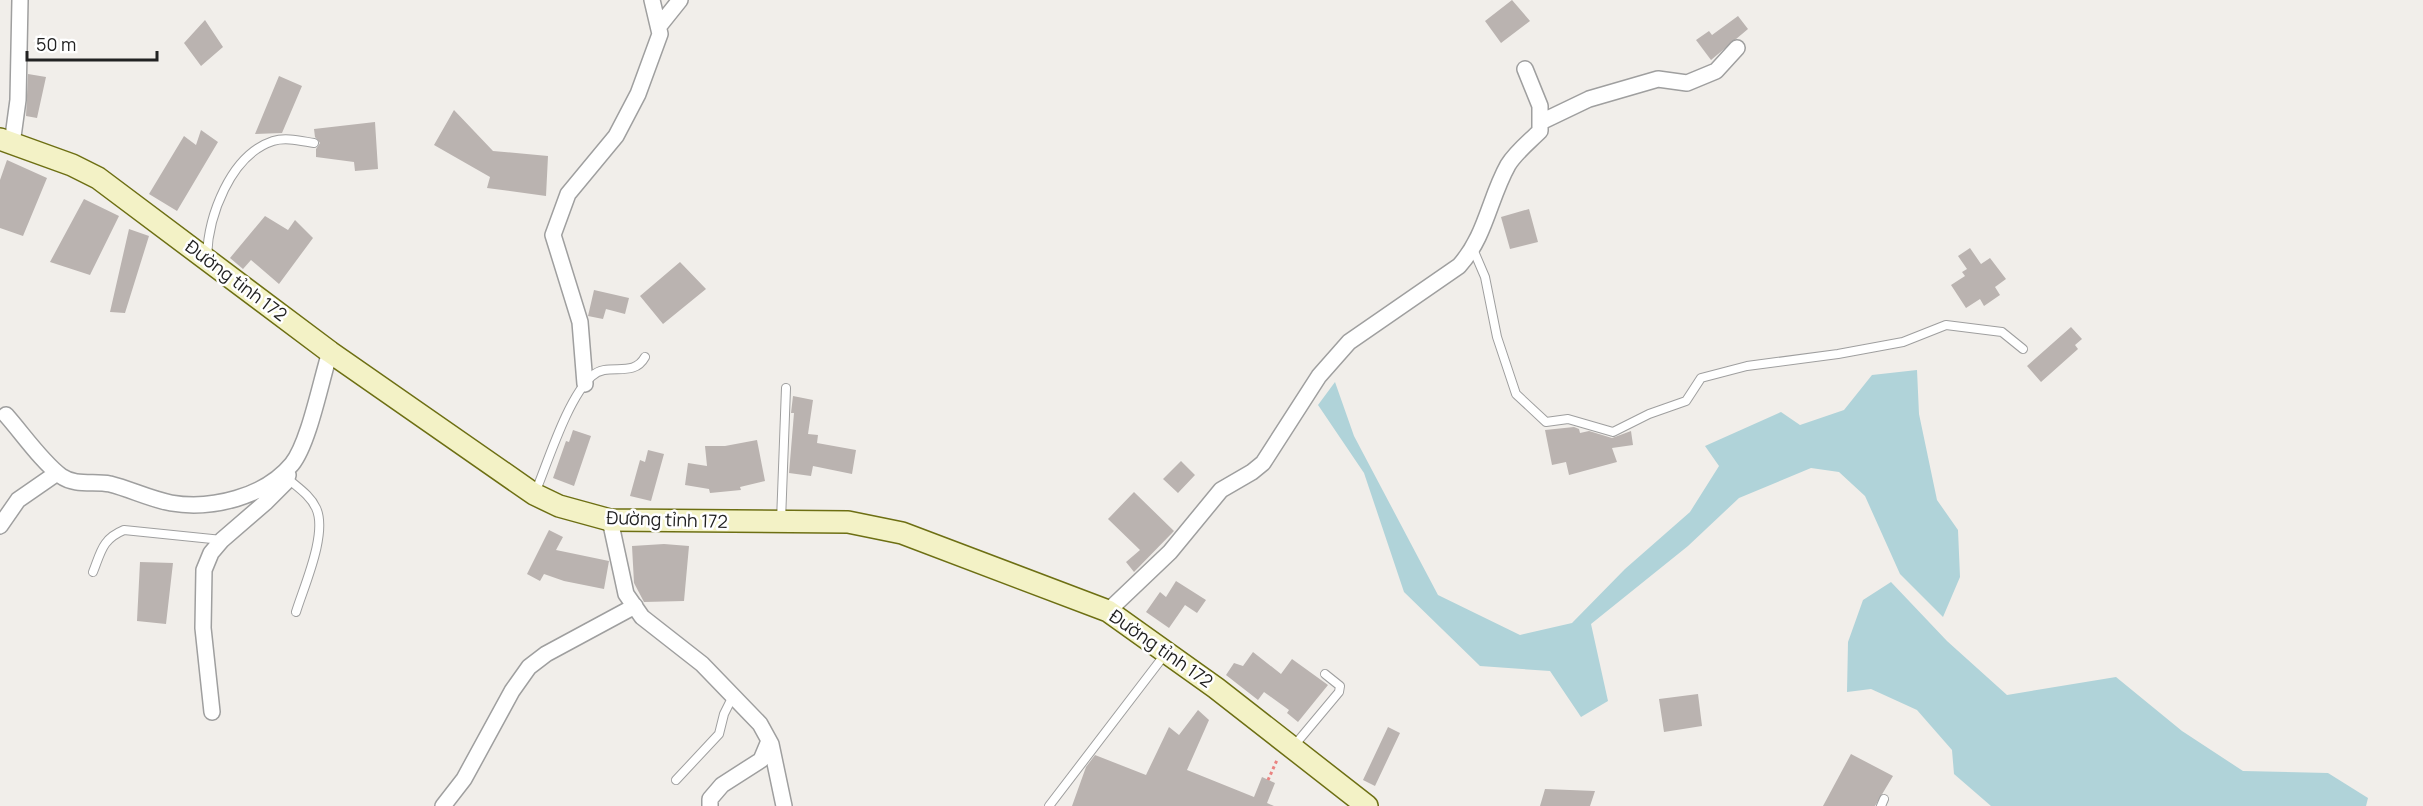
<svg xmlns="http://www.w3.org/2000/svg" width="2423" height="806" viewBox="0 0 2423 806" font-family="Manrope,sans-serif">
<style>
.water{fill:#b0d3d9}
.building{fill:#bab3b0}
.lines{fill:none;stroke-linecap:round;stroke-linejoin:round}
.service-casing{stroke:#9f9f9f;stroke-width:10}
.minor-casing{stroke:#9f9f9f;stroke-width:18}
.secondary-casing{stroke:#6d6f13;stroke-width:24}
.path{stroke:#ea8381;stroke-width:3;stroke-dasharray:3 3;stroke-linecap:butt}
.service{stroke:#fff;stroke-width:8}
.minor{stroke:#fff;stroke-width:15}
.secondary{stroke:#f3f2c6;stroke-width:21}
.labels{text-anchor:middle;stroke-width:5;stroke-linejoin:round;paint-order:stroke}
.street-label{font-size:18px;fill:#222;stroke:#fff}
</style>
<rect width="100%" height="100%" fill="#f1eeea"/>
<path class="water" d="M1917 370 1919 414 1937 500 1958 530 1960 577 1943 617 1900 574 1865 496 1839 472 1811 468 1739 498 1688 546 1591 624 1608 701 1581 717 1550 671 1480 666 1404 592 1364 473 1318 405 1335 382 1354 436 1438 595 1520 635 1572 623 1625 569 1690 512 1719 466 1705 446 1781 412 1800 425 1844 410 1872 375Z
M1891 582 1947 641 2007 695 2116 677 2182 731 2243 771 2328 773 2368 798 2366 806H1991L1954 774 1952 750 1917 710 1871 689 1847 692 1848 642 1863 600Z"/>
<path class="building" d="M1512 0 1530 21 1501 43 1485 21Z
M1738 16 1748 29 1711 60 1696 40 1709 31 1712 35Z
M205 20 223 47 201 66 184 43Z
M28 74 46 77 37 118 26 116Z
M279 76 302 86 282 133 255 134Z
M454 110 493 151 548 156 546 196 487 188 490 177 434 145Z
M375 122 378 169 355 171 354 162 316 157V149L320 143 315 137 314 129Z
M201 130 218 142 177 211 149 194 184 136 196 145Z
M7 160 47 178 23 236 0 228V180Z
M84 199 119 216 90 275 50 262Z
M1529 209 1538 242 1510 249 1501 217Z
M265 216 288 230 295 220 313 238 279 284 251 260 243 269 230 258Z
M129 229 149 236 125 313 110 312Z
M1970 248 1981 264 1990 258 2006 279 1995 287 2000 295 1984 306 1980 299 1966 308 1951 285 1965 276 1962 272 1967 269 1958 256Z
M680 262 706 289 663 324 640 296Z
M594 290 629 298 625 314 606 309 603 319 588 316Z
M2071 327 2082 339 2075 345 2078 349 2041 382 2027 366Z
M793 396 813 400 808 434 818 435 817 443 856 450 852 474 813 466 811 476 789 473 794 413H791Z
M1574 427 1579 429 1580 433 1589 431 1612 438 1631 431 1633 445 1612 448 1617 462 1569 475 1566 462 1552 465 1545 430Z
M573 430 591 436 574 486 553 478 566 441 569 442Z
M757 440 765 481 740 487 741 490 710 493 709 489 685 485 688 463 707 466 705 446H725Z
M648 450 664 454 651 501 630 496 640 460 645 462Z
M1181 461 1195 475 1178 493 1163 479Z
M1134 492 1174 531 1134 572 1126 562 1140 550 1108 519Z
M549 530 563 537 556 550 609 561 604 589 564 581 544 574 540 581 527 574Z
M664 544 689 546 684 601 644 602 634 583 632 546Z
M140 562 173 563 166 624 137 621Z
M1176 581 1206 600 1197 613 1185 605 1169 628 1146 612 1160 592 1166 597Z
M1253 652 1281 674 1292 659 1328 685 1298 722 1287 713 1289 710 1264 692 1258 700 1226 675 1234 663 1243 666Z
M1698 694 1702 726 1664 732 1659 699Z
M1198 710 1209 720 1187 770 1254 797 1262 777 1275 783 1267 803 1274 806H1072L1086 767 1095 755 1146 775 1169 727 1179 735Z
M1388 727 1400 733 1375 786 1363 780Z
M1851 754 1893 776 1875 806H1823Z
M1545 789 1595 791 1590 806H1540Z"/>
<g class="lines">
<g class="service-casing">
<path id="service" d="M1473 249 1485 277 1497 337 1516 394 1546 422 1568 419 1613 432 1649 414 1686 401 1701 378 1747 366 1838 354 1903 342 1946 325 2002 332 2023 349
M207 257C208 217 230 155 273 141 286 137 301 141 314 143
M287 478C297 487 310 495 316 508 328 533 304 586 296 612
M535 493C548 462 568 397 592 376 608 361 633 379 645 357
M781 521 786 388
M93 572C101 552 102 539 124 530L222 540
M1293 747 1339 692 1340 686 1325 674
M676 780 719 734 724 714 733 696
M1049 806 1166 653
M1881 806 1884 799"/>
</g>
<g class="minor-casing">
<path id="minor" d="M660 25 680 0
M1541 122 1589 99 1658 79 1687 83 1716 71 1737 48
M12 144 18 100 20 0
M585 384 580 322 553 235 568 194 616 136 638 94 660 34 652 0
M6 415C22 433 42 462 61 476 75 486 94 481 110 484 130 489 150 499 171 503 211 510 265 497 292 464 309 443 321 380 330 352
M610 520 626 594 642 617 702 664 760 724 771 744 784 806
M0 526 18 500 57 473
M1108 611 1170 552 1221 490 1252 472 1263 463 1319 376 1349 342 1459 266C1486 236 1489 199 1508 165 1516 152 1529 142 1540 131V106L1525 69
M212 712 203 628 204 570 211 553 222 540 266 502 285 483 288 475
M443 806 464 779 512 691 529 667 546 654 635 606
M710 806V799L722 785 761 760 769 741"/>
</g>
<g class="secondary-casing">
<path id="secondary" d="M0 139 72 165 98 178 330 352 534 494 559 506 610 520 848 522 902 533 1108 611 1216 688 1367 806"/>
</g>
<path class="path" d="M1268 780 1277 760"/>
<use href="#service" class="service"/>
<use href="#minor" class="minor"/>
<use href="#secondary" class="secondary"/>
</g>
<g class="labels">
<g class="street-label">
<text transform="translate(236 281) rotate(37)" y="6">Đường tỉnh 172</text>
<text transform="translate(667 520) rotate(2)" y="6">Đường tỉnh 172</text>
<text transform="translate(1161 649) rotate(35)" y="6">Đường tỉnh 172</text>
</g>
</g>
<path d="M27 51v9h130v-9" fill="none" stroke="#222222" stroke-width="3"/>
<text x="36" y="51" font-size="18" fill="#222222" stroke="#ffffff" stroke-width="4.5" paint-order="stroke">50 m</text>
</svg>
